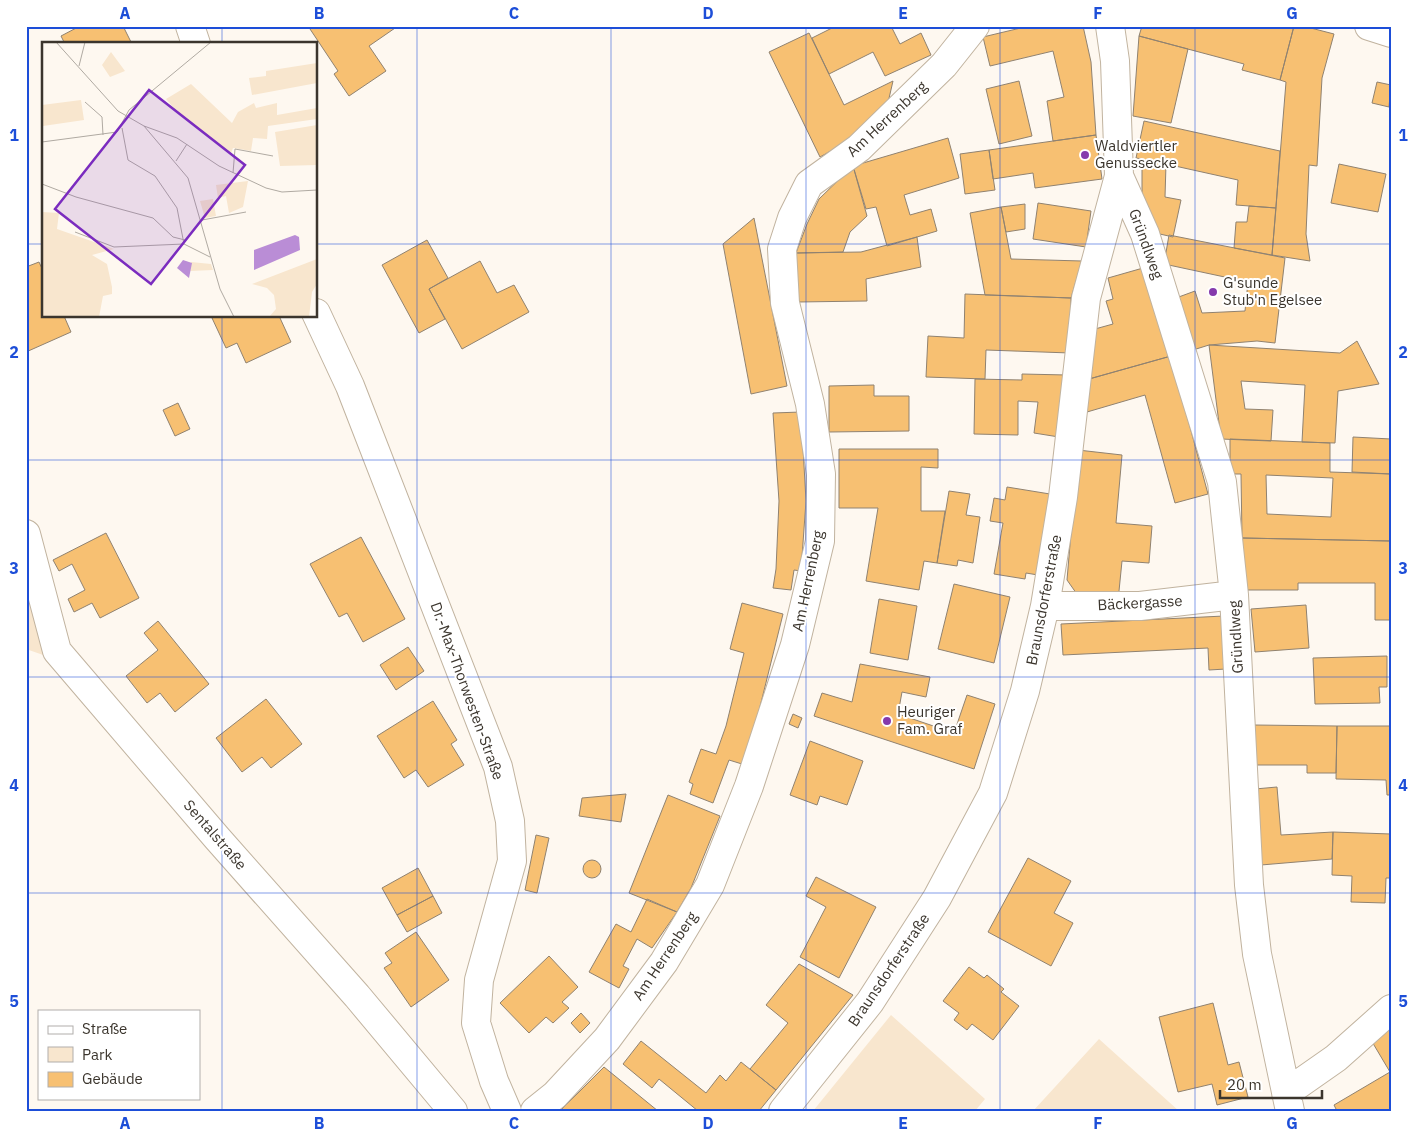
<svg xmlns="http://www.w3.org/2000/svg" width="1417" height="1137" viewBox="0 0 1417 1137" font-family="'IBM Plex Sans',sans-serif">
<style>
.green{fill:#f8e6ce}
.building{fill:#f7c072;stroke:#908270;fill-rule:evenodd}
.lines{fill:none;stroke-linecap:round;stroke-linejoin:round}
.minor-casing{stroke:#c1b39f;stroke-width:30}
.minor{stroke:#fff;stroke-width:28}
.grid{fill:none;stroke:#1d4ed8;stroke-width:1;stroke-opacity:0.55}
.poi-dot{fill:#853aac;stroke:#fff;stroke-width:2}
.labels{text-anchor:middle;stroke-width:4;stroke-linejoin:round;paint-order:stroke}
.street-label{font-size:15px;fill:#3b352d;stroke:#fff}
.poi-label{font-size:15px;fill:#3b352d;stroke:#fff;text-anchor:start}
.inset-road{fill:none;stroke:#b0aaa2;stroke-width:1}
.view{fill:#7b2cbf;fill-opacity:0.15;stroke:#7b2cbf;stroke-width:2.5}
.inset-edge{fill:none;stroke:#3b352d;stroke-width:2.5}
.neatline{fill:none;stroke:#1d4ed8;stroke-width:2}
.grid-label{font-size:16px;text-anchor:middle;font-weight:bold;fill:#1d4ed8}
</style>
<rect width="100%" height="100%" fill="#fef8f0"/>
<path class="green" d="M26 568 46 656 26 649Z
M891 1015 985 1099 975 1111H813Z
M1099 1039 1179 1111H1033Z"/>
<path class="building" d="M80 26H123L132 44H65L61 36Z
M308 26H398L369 46 386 71 349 96 334 74 338 71Z
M836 26H891L900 44 921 33 931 55 885 76 873 52 829 74 812 38Z
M1029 26H1083L1091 62 1096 135 1053 141 1047 101 1064 97 1053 51 990 66 983 37Z
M1142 26H1294L1280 80 1242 70 1244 64 1139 36Z
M1294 26H1303L1334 34 1322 78 1317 166 1309 165 1306 234 1310 261 1272 255 1286 82 1280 80Z
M809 33 844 105 893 81 887 107 859 135 820 157 769 52Z
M1139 36 1188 49 1171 123 1133 116Z
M1019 81 1032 136 999 144 986 89Z
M1377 82 1391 85 1389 107 1372 103Z
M1144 121 1280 151 1276 208 1236 205 1238 180 1166 164 1165 197 1181 200 1173 237 1151 232 1142 200V159L1136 158Z
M1096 135 1102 179 1035 188 1033 173 993 179 989 150Z
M948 138 959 178 904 195 910 215 931 209 937 231 887 246 876 207 866 209 853 166Z
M989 150 995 190 965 194 960 154Z
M1339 164 1386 174 1378 212 1331 203Z
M853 166 867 216 850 232 843 252 796 253 807 224 819 199Z
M1038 203 1091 211 1086 247 1033 239Z
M1025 204V229L1006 232 1001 207Z
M1249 206 1276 208 1272 255 1234 248 1236 222H1247Z
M1001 207 1011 259 1082 261 1071 298 985 295 970 213Z
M754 218 787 386 751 394 723 244Z
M1169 235 1285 258 1275 343 1257 341 1209 345 1193 350 1176 298 1195 291 1202 313 1245 311 1248 282 1164 264Z
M917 237 921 267 866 279 867 301 798 302 796 253 861 252Z
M427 240 448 278 429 289 445 319 419 333 382 265Z
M480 261 497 293 514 285 529 312 462 349 429 289Z
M39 262 44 273V316H64L71 332 26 352V267Z
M1143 268 1171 356 1089 379 1095 329 1113 324 1106 301 1113 299 1108 278Z
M965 294 1071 298 1070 353 986 350 985 379 926 377 928 336 964 338Z
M215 316H283L280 318 291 342 246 363 237 343 226 348 212 318Z
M1357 341 1379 384 1338 391 1335 443 1302 442 1305 385 1241 381 1245 409 1273 410 1271 441 1221 439 1209 345 1340 353Z
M1171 356 1208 494 1175 503 1145 395 1087 412 1089 379Z
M1022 374 1067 375 1059 437 1034 433 1038 402 1018 401V435L974 434 975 379 1022 380Z
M874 385V396H909V431L829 432V386Z
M178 403 190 429 175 436 163 410Z
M801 412 806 501 801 571 794 570 791 590 773 588 776 569 779 501 773 413Z
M1353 437 1391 439V474L1352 472Z
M1230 439 1330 443V472L1391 474V541L1242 538 1241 474H1230ZM1266 475 1333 478 1331 517 1267 514Z
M839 449H938V468L921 467V511H945L937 563 924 561 919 590 866 581 878 508H839Z
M1078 450 1122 455 1116 523 1152 526 1149 563 1122 561 1118 601 1079 597 1067 580Z
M1007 487 1050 494 1038 575 1026 573 1025 579 994 574 1003 523 990 521 994 498 1005 500Z
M949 491 970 494 966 515 980 517 973 563 958 560 957 566 937 563Z
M106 533 139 598 100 618 92 603 74 612 68 599 85 590 72 564 59 571 53 560Z
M361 537 405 619 363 642 347 613 339 617 310 564Z
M1242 538 1391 541V650L1390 620H1375V583H1298V590H1243Z
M954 584 1010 597 994 663 938 649Z
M879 599 917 606 908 660 870 653Z
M742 603 783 614 753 735 742 764 729 760 713 803 690 794 693 784 689 782 701 749 716 754 726 726 744 653 730 649Z
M1306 605 1309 648 1255 652 1251 609Z
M1224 616 1226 669 1209 670 1208 648 1063 655 1061 624Z
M158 621 209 684 175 712 160 693 147 703 126 676 158 650 144 633Z
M408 647 424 671 396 690 380 665Z
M1387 656V687H1379L1380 703 1315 704 1313 658Z
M860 664 930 677 926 697 902 692 898 714 954 733 967 695 995 704 974 769 814 716 822 693 852 702Z
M266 699 302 744 271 768 262 757 242 772 216 738Z
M433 701 457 740 451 744 464 765 428 787 416 770 404 778 377 736Z
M793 714 802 718 798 728 789 724Z
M1254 725 1337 726 1336 773H1307V765H1253Z
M1337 726H1391V795H1387L1386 780 1336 779Z
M810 741 863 761 847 805 820 796 817 805 790 795Z
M1277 787 1281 835 1333 832 1332 859 1261 865 1255 789Z
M626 794 621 822 579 816 582 798Z
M668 795 720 816 691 888 677 912 629 893Z
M1333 832 1391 834V878H1386L1385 903 1351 902 1352 876 1332 875Z
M536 835 549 838 537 893 525 890Z
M1028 858 1071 881 1054 913 1073 923 1051 966 988 932Z
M583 869a9 9 0 1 1 18 0a9 9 0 1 1-18 0Z
M418 868 433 896 397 915 382 888Z
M816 877 876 907 839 978 800 957 826 907 806 896Z
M433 896 442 913 407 932 397 915Z
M647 899 677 912 652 948 637 939 623 966 629 969 619 988 589 972 616 924 631 932Z
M416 932 449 980 411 1007 384 968 392 963 385 953Z
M549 956 578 987 562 1002 569 1008 553 1023 546 1017 529 1033 500 1003Z
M799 964 853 995 776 1090 750 1069 788 1023 766 1005Z
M969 967 984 978 987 975 1004 989 1001 992 1019 1006 993 1040 972 1024 967 1030 954 1020 959 1013 943 1001Z
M1213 1003 1228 1065 1239 1062 1248 1097 1217 1105 1212 1084 1178 1092 1159 1017Z
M581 1013 590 1023 580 1033 571 1023Z
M1391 1021V1111H1337L1334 1105 1390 1072 1371 1040Z
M641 1041 706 1093 720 1075 726 1081 741 1062 776 1090 759 1111H698L659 1079 652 1088 623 1064Z
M604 1067 658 1111H560Z"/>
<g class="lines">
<g class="minor-casing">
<path id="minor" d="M190 26 196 44
M1369 26 1391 33
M1119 176 1145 234 1222 482 1234 595 1249 885 1257 954 1290 1111
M316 313 350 386 498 767 510 821 512 861 479 980 476 1023 494 1081 507 1111
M26 534 57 651 217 838 357 996 453 1111
M1045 606H1140L1234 595
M1286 1093 1336 1058 1391 1009
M535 1111 555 1095 607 1039 664 962 710 885 749 786 795 645 820 541 821 474 810 404 785 303 782 249 792 218 809 184 859 148 944 65 975 26
M783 1111 870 1002 937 898 993 793 1025 691 1045 606 1063 497 1086 298 1119 176 1115 61 1110 26"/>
</g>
<use href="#minor" class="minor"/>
</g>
<path class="grid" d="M222 26V44M417 26V1111M611 26V1111M806 26V1111M1000 26V1111M1195 26V1111M26 244H44M316 244H1391M222 316V1111M26 460H1391M26 677H1391M26 893H1391"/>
<g class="poi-dot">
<circle cx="1085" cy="155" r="5"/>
<circle cx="1213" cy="292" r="5"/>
<circle cx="887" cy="721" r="5"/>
</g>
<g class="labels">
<g class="street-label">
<text transform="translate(887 119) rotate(-43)" y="5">Am Herrenberg</text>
<text transform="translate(1146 244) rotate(70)" y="5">Gründlweg</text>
<text transform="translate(808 581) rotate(-78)" y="5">Am Herrenberg</text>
<text transform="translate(1044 600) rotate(-79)" y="5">Braunsdorferstraße</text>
<text transform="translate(1140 603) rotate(-3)" y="5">Bäckergasse</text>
<text transform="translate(1236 637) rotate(-93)" y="5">Gründlweg</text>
<text transform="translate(467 691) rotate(70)" y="5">Dr.-Max-Thorwesten-Straße</text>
<text transform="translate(215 835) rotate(49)" y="5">Sentalstraße</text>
<text transform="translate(665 956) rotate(-56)" y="5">Am Herrenberg</text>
<text transform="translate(889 970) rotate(-56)" y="5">Braunsdorferstraße</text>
</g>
<g class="poi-label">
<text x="1095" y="151">Waldviertler<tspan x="1095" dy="17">Genussecke</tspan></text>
<text x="1223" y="288">G'sunde<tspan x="1223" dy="17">Stub'n Egelsee</tspan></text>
<text x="897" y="717">Heuriger<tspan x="897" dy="17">Fam. Graf</tspan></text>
</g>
</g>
<g transform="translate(42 42)">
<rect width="275" height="275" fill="#fef8f0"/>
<path d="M69 10 83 29 68 35 60 23ZM275 21V41L210 53 207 36 224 34V29ZM149 42 190 81 196 70 212 61 214 66 235 61V73L275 66V77L226 84 225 97 211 96 209 109 191 106 189 111 136 71 124 57ZM39 58 42 78 1 84 0 63ZM275 83V123L238 124 233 90ZM206 139 201 165 187 171 184 154 176 156 174 143ZM171 157 174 174 163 176 158 159ZM0 170 17 171 15 187 72 207 50 213 65 222 70 245V252L61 254 57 275H0ZM275 217V242L270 250 267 275H227L234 267 232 253 225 246 210 242ZM149 220 169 222 171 228 148 229Z" fill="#f8e6ce"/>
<path d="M253 193 257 195 258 208 212 228V208ZM141 218 150 221 147 236 135 226Z" fill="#ba8dd6"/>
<path class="inset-road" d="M14 0 76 69 102 84 146 136 178 247 192 275M37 24 43 0M43 60 60 75 61 93M102 84 135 96 177 124 224 146 240 150 275 148M80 86 86 118 113 134 135 166 142 202M0 100 75 90 87 68 169 0M134 119 145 102M191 131 193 107 231 114M0 142 34 155 111 176 131 195 143 198M160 178 204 170M33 190 72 205 142 202 168 215"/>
<path class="view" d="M107 48 203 123 109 242 13 167Z"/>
<rect width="275" height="275" class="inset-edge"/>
</g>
<rect width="1417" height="1137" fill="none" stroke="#ffffff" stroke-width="55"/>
<rect x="38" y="1010" width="162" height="90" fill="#ffffff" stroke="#b1aeab"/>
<rect x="48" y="1026" width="25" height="8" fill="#ffffff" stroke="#b1aeab"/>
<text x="82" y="1034" font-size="15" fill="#3b352d">Straße</text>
<rect x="48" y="1047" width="25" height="15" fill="#f8e6ce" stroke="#b1aeab"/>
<text x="82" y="1060" font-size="15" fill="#3b352d">Park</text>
<rect x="48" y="1072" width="25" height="15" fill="#f7c072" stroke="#b1aeab"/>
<text x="82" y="1084" font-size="15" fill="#3b352d">Gebäude</text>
<path d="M1220 1090v8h102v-8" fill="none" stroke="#3b352d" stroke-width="2.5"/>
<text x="1227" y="1090" font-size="15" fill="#3b352d" stroke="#ffffff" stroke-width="4" paint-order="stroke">20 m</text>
<rect x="28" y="28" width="1362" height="1082" class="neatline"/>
<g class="grid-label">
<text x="125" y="19">A</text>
<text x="319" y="19">B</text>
<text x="514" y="19">C</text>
<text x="708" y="19">D</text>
<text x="903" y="19">E</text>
<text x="1098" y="19">F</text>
<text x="1292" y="19">G</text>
<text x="14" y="141">1</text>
<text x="1403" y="141">1</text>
<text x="14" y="358">2</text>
<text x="1403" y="358">2</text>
<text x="14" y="574">3</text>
<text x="1403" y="574">3</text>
<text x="14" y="791">4</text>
<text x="1403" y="791">4</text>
<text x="14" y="1007">5</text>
<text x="1403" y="1007">5</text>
<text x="125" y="1129">A</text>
<text x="319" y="1129">B</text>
<text x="514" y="1129">C</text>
<text x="708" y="1129">D</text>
<text x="903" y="1129">E</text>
<text x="1098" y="1129">F</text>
<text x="1292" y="1129">G</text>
</g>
</svg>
